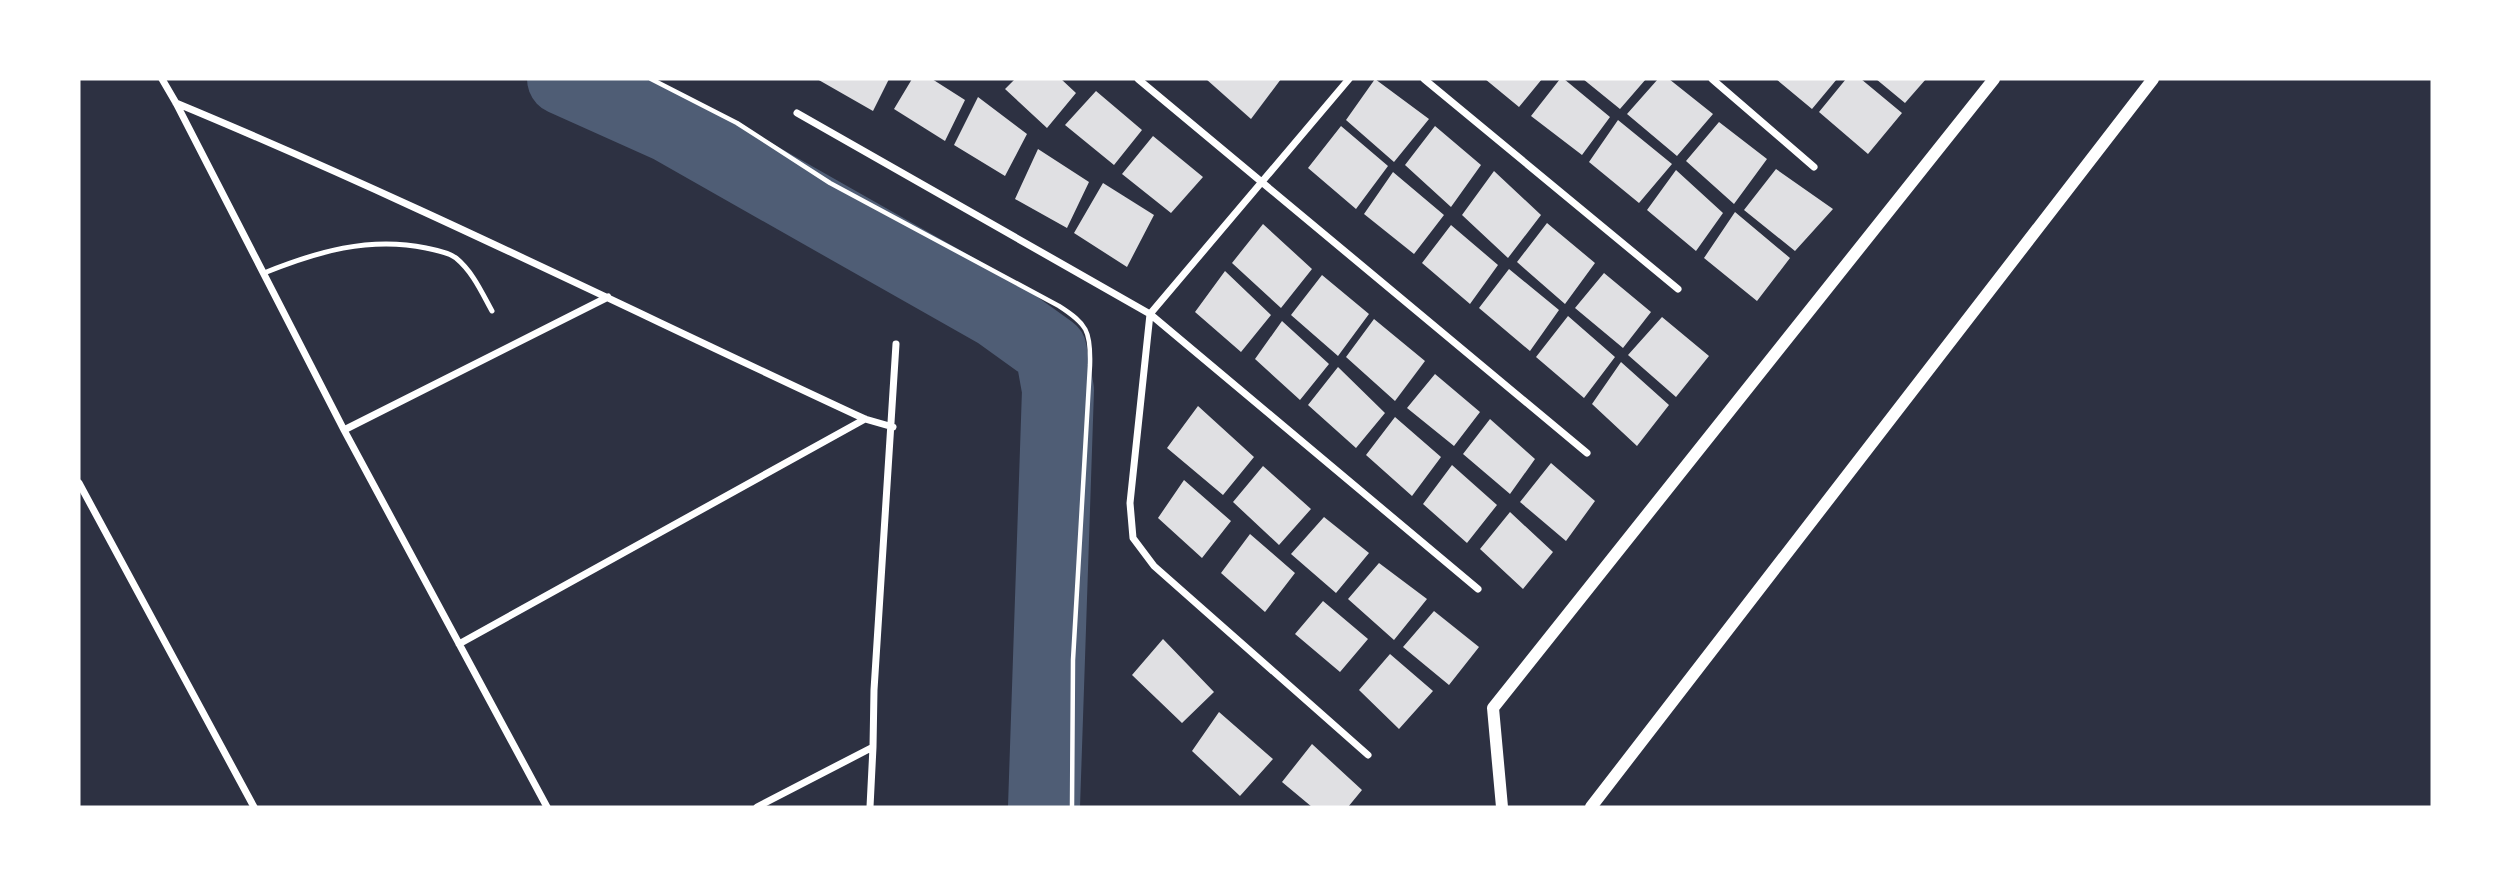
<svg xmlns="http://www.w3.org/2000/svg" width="2511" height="886" viewBox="0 0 2511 886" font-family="Cabin,sans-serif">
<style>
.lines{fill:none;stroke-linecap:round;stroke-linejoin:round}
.river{stroke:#4f5d75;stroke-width:72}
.building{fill:#e0e0e3}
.path{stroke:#fff;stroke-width:4.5}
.service{stroke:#fff;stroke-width:5}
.minor{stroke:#fff;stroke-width:7}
.tertiary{stroke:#fff;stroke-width:12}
</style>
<rect width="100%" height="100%" fill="#2d3142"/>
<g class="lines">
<path class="river" d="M563 79 670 127 998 313 1051 351 1058 390 1044 807"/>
</g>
<path class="building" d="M817 79H889L873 111Z
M912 79H932L965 100 945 141 894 109Z
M1015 79H1061L1076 93 1047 128 1005 89Z
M1206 79H1281L1251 119Z
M1375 79 1429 119 1394 162 1346 120Z
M1485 79H1542L1519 107Z
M1560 79H1564L1610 117 1582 155 1531 116Z
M1583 79H1646L1620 109Z
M1658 79H1669L1713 114 1677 156 1627 114Z
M1776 79H1837L1812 109Z
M1846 79H1861L1902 113 1868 154 1819 112Z
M1876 79H1926L1905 103Z
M1096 91 1142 130 1114 165 1065 125Z
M978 97 1027 134 1005 176 954 145Z
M1618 120 1672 164 1639 203 1589 162Z
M1719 122 1767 159 1734 204 1686 161Z
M1341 126 1388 166 1356 209 1308 168Z
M1435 126 1481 165 1451 207 1405 165Z
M1153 136 1203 177 1171 213 1122 174Z
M1038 149 1089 182 1067 228 1015 199Z
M1776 169 1833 209 1795 251 1744 210Z
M1676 170 1723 213 1696 251 1647 210Z
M1494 171 1541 215 1508 258 1462 215Z
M1393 172 1444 215 1414 254 1364 214Z
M1103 183 1154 215 1127 267 1074 233Z
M1735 212 1790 258 1757 301 1704 258Z
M1547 223 1595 263 1565 304 1517 262Z
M1263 224 1312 269 1281 308 1232 263Z
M1451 225 1498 265 1470 304 1422 263Z
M1509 269 1559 310 1530 351 1479 308Z
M1225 271 1271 315 1241 352 1195 312Z
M1604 273 1651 312 1623 348 1575 308Z
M1322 275 1369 314 1338 356 1291 315Z
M1568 316 1615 357 1584 398 1536 357Z
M1662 317 1709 356 1676 397 1628 355Z
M1374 319 1425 361 1395 401 1346 357Z
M1282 321 1329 364 1300 400 1255 359Z
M1621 362 1669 405 1637 446 1592 404Z
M1338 367 1385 413 1356 448 1308 405Z
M1435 374 1480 412 1454 446 1407 408Z
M1198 406 1254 457 1223 495 1167 448Z
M1395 417 1441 457 1412 496 1366 455Z
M1490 419 1535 459 1510 494 1463 454Z
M1551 463 1595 501 1566 541 1520 502Z
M1452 465 1497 505 1467 543 1423 504Z
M1263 466 1311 509 1279 545 1233 502Z
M1184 480 1231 521 1202 558 1158 518Z
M1510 512 1553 552 1523 589 1480 549Z
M1324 517 1369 553 1336 593 1291 554Z
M1250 534 1295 573 1265 612 1221 573Z
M1379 563 1427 599 1394 640 1348 599Z
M1323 601 1368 639 1340 672 1295 634Z
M1434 611 1479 647 1449 685 1403 647Z
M1163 639 1214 692 1182 723 1132 675Z
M1390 654 1433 691 1399 729 1359 690Z
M1219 712 1273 759 1240 796 1192 751Z
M1312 744 1362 790 1348 807H1312L1282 782Z"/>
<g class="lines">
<path class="path" d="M651 79 737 123 830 183 1059 306C1087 324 1091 331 1090 365L1073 660 1072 807"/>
<path class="service" d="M264 273C316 252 369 236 426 248 436 250 448 252 456 258 473 272 482 293 492 311"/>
<path class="minor" d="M162 79 176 103 344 430 547 807
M1138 79 1587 453
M1349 79 1150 314 1130 503 1133 538 1154 566 1368 755
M1424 79 1678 289
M1712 79 1814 167
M176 103C410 200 636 313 865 419L893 427
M797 113 1150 314 1478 589
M344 430 608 297
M79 483 254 807
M459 644 865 419
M757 807 873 747 874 690 896 344
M870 807 873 747"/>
<path class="tertiary" d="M1502 807 1493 708 1994 79
M1591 807 2153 79"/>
</g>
<rect width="2511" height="886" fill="none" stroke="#ffffff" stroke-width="161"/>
</svg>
